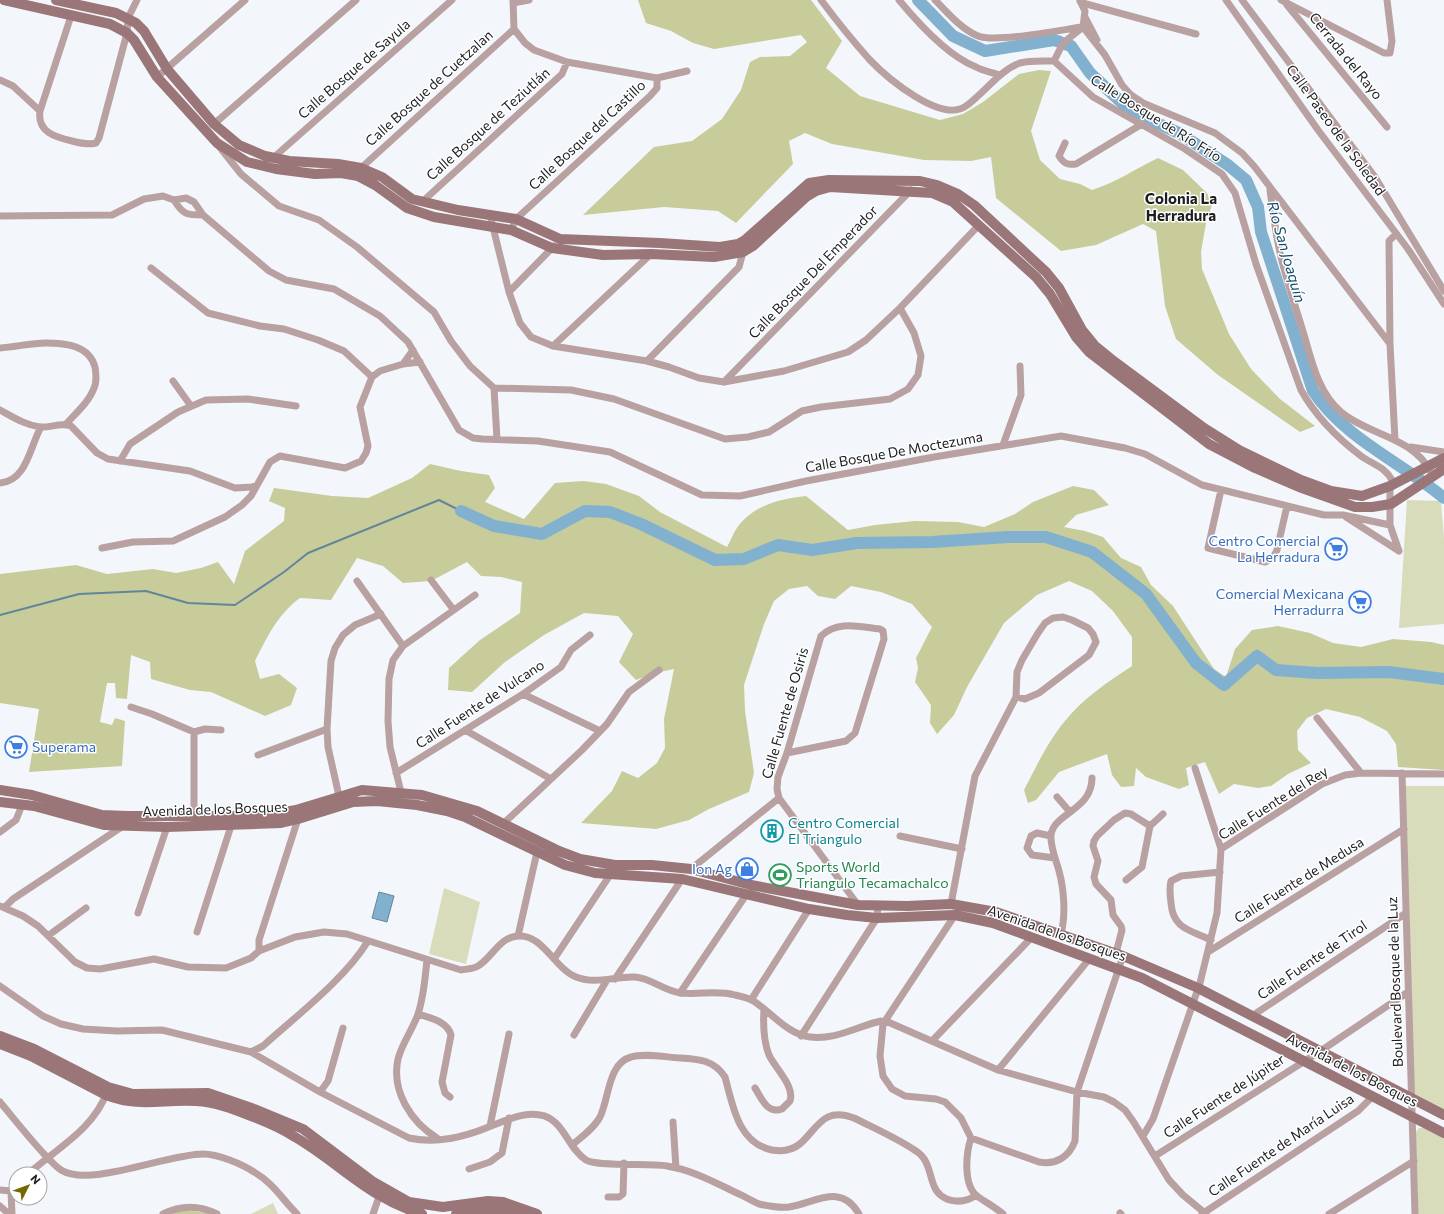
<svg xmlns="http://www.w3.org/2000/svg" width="1444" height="1214" viewBox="0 0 1444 1214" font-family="Commissioner,sans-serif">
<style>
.green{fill:#d8dcba}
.forest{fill:#c7cc9a}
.water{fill:#81b1ce;stroke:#63859a}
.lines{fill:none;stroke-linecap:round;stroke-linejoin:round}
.stream{stroke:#63859a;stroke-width:2}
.river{stroke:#81b1ce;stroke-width:12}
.street{stroke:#b9a0a1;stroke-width:7}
.secondary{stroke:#9a7678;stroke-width:10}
.labels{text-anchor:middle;stroke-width:3;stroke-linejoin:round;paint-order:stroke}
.street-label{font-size:14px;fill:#1d1e20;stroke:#fff}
.shop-label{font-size:14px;fill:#366cbe;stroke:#fff;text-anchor:end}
.culture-label{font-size:14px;fill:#0d838f;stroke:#fff;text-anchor:start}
.leisure-label{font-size:14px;fill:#27864d;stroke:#fff;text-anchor:start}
.neighbourhood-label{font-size:15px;font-weight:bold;fill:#1d1e20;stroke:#fff}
.water-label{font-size:15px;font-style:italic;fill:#104e6c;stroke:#fff}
</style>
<rect width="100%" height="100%" fill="#f3f7fc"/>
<path class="green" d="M1407 500 1441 501 1444 538V624L1399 628Z
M1404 786H1444V1114L1411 1097Z
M444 888 480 902 466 964 429 954Z
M1419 1128H1424L1444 1138V1214H1418L1415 1133Z
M273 1203 278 1214H251Z"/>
<path class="forest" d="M638 0H811L842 41 826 68 860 96 940 120 963 114 983 102 1019 74 1039 70 1051 71 1031 131 1040 160 1060 179 1080 184 1092 190C1117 182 1135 169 1158 158L1183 170 1207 193 1212 205 1206 223 1201 252 1202 269 1229 334 1251 369 1280 399 1315 426 1300 432 1218 375 1176 339 1165 306 1156 231 1143 224 1096 245 1061 251 996 198 991 157 971 161 924 160 832 144 805 133 789 141 793 164 736 223 718 211 664 207 583 215 654 147 692 141 722 119 741 90 750 62 760 57 790 56 807 42 801 35 714 49 693 43 671 31 646 23Z
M430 464 461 471 489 475 495 488 485 502 524 519 555 483 583 481 606 484 639 496 660 512 727 547C731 540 734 531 739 525 756 504 781 499 806 496L848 530 875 525 915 521 958 522 984 527 1015 514 1033 502 1073 486 1094 490 1109 505 1076 515 1064 527 1085 531 1103 537 1121 558 1141 567 1151 585 1173 606 1214 669 1226 677 1235 649 1252 630 1278 626 1310 633 1333 643 1361 647 1393 639 1431 642 1444 645V770L1398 767 1396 744 1387 731 1360 717 1326 709 1307 718 1297 731 1298 750 1311 763 1288 774 1271 786 1258 788 1234 784 1219 794 1205 762 1186 768 1189 785 1179 789 1146 777 1136 768 1134 786 1121 787 1112 775 1107 754 1059 772 1036 800 1028 803 1024 790C1036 767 1048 741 1065 721 1083 698 1108 682 1132 666V637L1113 611 1092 591 1069 581 1037 595 1004 623 967 687 954 715 937 734 930 723 931 705 915 682 918 668 916 658 932 627 912 604 881 592 851 586 835 599 818 596 807 586 789 589 774 601 764 624 744 685 745 711 754 773 749 792 709 809 689 820 656 829 581 823 612 791 622 771 638 778 657 763 665 748 664 719 674 669 655 673 636 680 619 662 633 634 618 616 584 613 544 635 505 662 472 692 448 690 449 668 480 640 520 613 522 582 501 577 481 576 467 562 431 581 403 583 383 566 357 558 331 600 300 598C278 614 267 637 255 661L260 679 279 674 297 688 291 705 265 716 211 692 190 690 151 679 150 662 131 655 127 699 116 698 115 683H107L100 722 112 725 115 718 125 721 122 766 29 772 39 709 0 703V574L76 565 107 574 153 569 176 573 201 568 218 562 234 584 245 551 284 521 285 508 269 501 274 488 332 496 368 498 412 478Z
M182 1209 211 1214H172Z"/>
<path class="water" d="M379 892 394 896 387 922 372 918Z"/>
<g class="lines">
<path class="stream" d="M0 615 79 594 146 591 188 603 235 605 284 572 308 553 439 500 461 511"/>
<path class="river" d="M918 0 953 36 985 51 1054 40 1060 42
M1065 44 1071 46 1090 73 1132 112 1179 133 1228 165 1246 180 1258 207 1261 232 1313 391C1345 439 1401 462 1444 498
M461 511 494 526 542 534 585 511 610 512 641 524 715 560 744 559 778 545 812 550 857 543 932 542 1008 537H1046L1092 552 1146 594 1196 663 1224 685 1257 656 1276 670 1317 673 1389 672 1444 679"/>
<path class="street" d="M513 0 514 29 525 43 534 50 567 62 657 78 687 71
M821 0C836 20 852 40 869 59 886 77 941 124 966 106 983 94 1001 69 1020 63 1031 60 1043 61 1054 61L1063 43 1083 27
M899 0C918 23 948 56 976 67 983 71 991 72 999 75
M935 0C948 13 961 29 978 36 995 43 1061 30 1082 27
M1226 0 1318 130 1408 249 1444 304
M1242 0 1375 177 1444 291
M1281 0 1384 53H1390L1392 41 1387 0
M1080 1 1085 11 1083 27
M513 3 529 0
M1083 3 1196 34
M1287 5 1387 127
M71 16 40 111C37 132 55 137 72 141 80 143 88 145 96 143L99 138 127 33 128 18 137 0
M1085 17 1097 40
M1083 27 1105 55 1122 85 1131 95 1143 103 1215 133 1242 153 1254 166 1390 344
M1054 61 1093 97 1185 149 1222 174 1235 193 1256 264 1301 390C1316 417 1336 437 1361 456 1372 464 1385 467 1392 480L1390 486V525L1399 551
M157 77 245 0
M0 80 13 86 40 111
M214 124 356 0
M1065 143 1059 156C1064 164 1068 165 1076 164L1142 124
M218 145 241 174 279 206 319 220 357 247 434 312 451 341 470 366 494 388
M273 158 452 0
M361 168 514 29
M1270 190C1273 213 1276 238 1282 261 1288 284 1295 306 1302 328 1311 357 1317 392 1341 412 1368 435 1413 437 1430 471
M174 200C183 215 187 215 203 215
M422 202 562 74 567 62
M490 215 509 292 520 323 531 337 553 346 647 361 669 367 699 378 724 382 784 371 848 352 866 340 900 308 979 225
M0 216 112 215 144 199 163 196 174 200 186 198 194 202 203 215 269 271 286 280 334 289 380 316 408 342 459 430 473 438 482 439 538 441 610 452 702 495 740 496 806 481 934 457 1061 436 1125 448 1145 454 1202 485 1324 515H1343L1390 525
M511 230 516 219 650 96 657 88V78
M151 268 208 313 260 326 284 329 318 340 344 351 372 377
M509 292 554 246
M553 346 651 254
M0 348C15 347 31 343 46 343 65 343 89 345 95 367 96 373 97 382 94 388 89 402 76 413 66 424
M647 361 739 267 743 252
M403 364 413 350
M173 381 191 406
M724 382 911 190
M494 388 571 390 614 399 725 439 748 437 769 432 802 411 821 407 890 399 908 389 918 375 921 356 914 333 900 308
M494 388 497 439
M0 410C13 417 25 425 40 427 51 428 60 422 71 426L97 453 108 459 190 471 235 488 252 487 257 485
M1395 440 1390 344 1389 241 1396 234
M1003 445 1021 395 1020 366
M1411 447 1444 452
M120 461 130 444 178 412 206 400 248 399 296 406
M0 483C27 481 30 446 41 427
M1221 490 1208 548 1265 562 1273 558 1277 550 1287 506
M1346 517 1399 551
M102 548 133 542 173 541 225 517 242 505 251 496 270 462 280 456 345 468 361 461 366 453 368 446 360 407 372 377 380 371 403 364 420 362
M431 580 453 609
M357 581 403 646
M523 694 600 731
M131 707 152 714 194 732V816
M1317 718 1361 773
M465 730 551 779
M194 732 205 729 221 730
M787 753 846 741 855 733 884 639 883 631 880 629C859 627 838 620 821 636L787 753 778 777 777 789 779 798 858 905
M258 755 327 729
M396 773 523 694 561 667 571 650 590 635
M1402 773 1415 1214
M401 792 390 747 388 721 389 679 393 660 403 646 475 595
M339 796 328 747 327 729 331 661 335 648 343 635 355 625 381 614
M1057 797 1070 812
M504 823 582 750 607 724 629 692 659 670
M1150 826 1163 814
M0 832 16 820 22 805
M900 836 962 849
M1051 836 1037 833 1031 836 1027 848 1032 855 1055 858
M1221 849 1322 784 1345 775 1361 773 1444 774
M691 869 779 798
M951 904 975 776 1016 697 1017 672 1022 660 1038 633 1045 623 1053 618 1063 617 1072 620 1088 628 1093 634 1096 642 1089 655 1039 693 1025 699 1016 697
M0 906 23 916 38 926 75 962 87 968 100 969 154 959 188 967 226 968 251 958 259 951 295 937 324 932 347 934 461 970C467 969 473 969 478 966 493 957 499 937 518 936 543 934 555 969 576 977 596 985 615 976 635 977 651 978 664 991 681 993 699 995 717 990 735 995 740 996 747 998 752 1000 770 1011 788 1035 810 1037 834 1040 854 1028 877 1022L881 1021 883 1024 888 1022 998 1070 1077 1092 1104 1097 1114 1102 1125 1110 1133 1121 1169 1180 1183 1195 1206 1214
M5 907 13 899 123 826
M138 913 167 827
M955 915 883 1024 880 1056 883 1076 892 1089 905 1096 936 1099 945 1102 961 1118 971 1138 1039 1162C1056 1165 1069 1157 1075 1141L1077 1092 1123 956
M197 932 231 826
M1061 934C1066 915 1064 889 1059 871 1056 860 1050 846 1051 835 1054 813 1092 810 1092 778
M49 935 86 908
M518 936 537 852
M1211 940C1190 930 1173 929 1171 903 1170 895 1169 888 1171 881L1181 876 1220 872
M259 951V940L298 819 297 816
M1208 952 1404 829
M1116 953 1122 930 1121 926 1113 915 1111 900 1096 884 1094 877 1098 861 1093 846 1094 841 1097 836 1114 820 1125 813 1131 814 1150 826 1142 867 1126 880
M554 959 610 875
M427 960C425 978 424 996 418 1014 413 1029 402 1043 398 1059 391 1091 411 1122 437 1138
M615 979 682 879
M0 986 43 1016 61 1024 83 1029 117 1031 162 1030 251 1052 320 1092 409 1138C436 1144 465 1137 491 1126 507 1120 522 1112 540 1115 563 1118 568 1149 586 1160 598 1167 649 1163 667 1166 692 1170 714 1182 737 1193 744 1196 752 1201 759 1204 768 1206 780 1208 789 1207 815 1203 841 1182 859 1214
M680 993 746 895
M751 1000 809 909
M418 1014C430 1018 447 1021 451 1035L442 1082 445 1093 450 1097
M1252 1016 1406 913
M574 1035 607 980
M801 1036 877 918 878 906
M932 1041 1032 937
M251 1052 263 1046C296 1016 345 979 368 941
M998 1070 1090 958
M755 1088C762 1099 767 1114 782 1109L790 1101C795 1086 775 1068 769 1055 763 1040 763 1025 764 1009
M320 1092 328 1081 343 1028
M0 1102C15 1120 29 1138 45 1155 50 1160 55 1166 61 1170 90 1188 167 1154 203 1154 218 1154 242 1164 254 1172 272 1182 283 1200 297 1214
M673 1122 676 1168
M490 1126 509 1034
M1143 1136 1153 1119 1200 983 1217 913 1221 849 1195 768
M971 1138C966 1153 963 1185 977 1196 985 1202 995 1207 1003 1214
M572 1145C582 1137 594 1128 600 1117 609 1099 608 1063 631 1057 645 1053 665 1057 680 1058 699 1059 714 1060 725 1077 733 1106 738 1143 772 1150 783 1152 793 1150 801 1143 819 1126 824 1107 854 1118 874 1128 897 1138 916 1151 929 1159 929 1174 934 1186 941 1203 963 1205 976 1195
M1155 1156 1319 1052 1408 992
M469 1169 490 1162 502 1153 509 1118
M28 1174C57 1148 93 1130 107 1092
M0 1190 11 1191
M608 1197H619L623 1194 624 1163
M0 1206 9 1214
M1120 1213 1121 1214
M12 1214 11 1191 16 1186
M163 1214C181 1205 199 1205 217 1214
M373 1214 381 1191
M1202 1214 1358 1111 1372 1097
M1329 1214 1414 1161"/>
<path class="secondary" d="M4 0 110 24 127 33 134 40 157 77 217 143 247 162 276 169 315 174 341 173 358 176 375 185 407 208 434 217 511 230 552 248 603 255 651 254 714 257 743 252 753 246 806 197 816 191 830 187 932 193 953 202 1036 277 1050 294 1076 337 1089 352 1209 444 1255 468 1299 487 1355 507H1372L1391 504 1444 469
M56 0 116 13 136 23 144 31 167 69 214 124 239 145 265 156 289 161 338 164 361 168 382 177 412 199 458 210 516 219 560 239 660 243 720 247 738 244 745 240 809 183 829 180 920 181 937 185 958 194 974 205 1046 272 1059 288 1082 330 1095 346 1111 359 1204 428 1239 450 1301 480 1331 491 1362 496 1390 486 1444 458
M0 790 32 795 102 815 127 816H263L296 810 362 790 422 795 477 811 559 851 580 859 615 865H652L691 869 751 885 858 905 907 906 951 904 996 912 1123 956 1198 988 1444 1115
M0 802 34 806 104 825 167 827 281 823 298 819 353 802 377 801 417 805 447 811 465 817 565 865 595 873 682 879 809 909 847 915 877 918 955 915 993 923 1142 978 1444 1133
M0 1036 34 1049 108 1087 133 1094 208 1093 257 1110 303 1129 372 1181 409 1202 443 1207 488 1201 503 1202 537 1214
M0 1044 31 1056 106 1095C140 1108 162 1099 196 1101 215 1102 233 1109 251 1116 267 1122 281 1128 295 1137 341 1164 368 1198 422 1214
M456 1214 488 1210 517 1214"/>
</g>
<defs>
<g id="supermarket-ring" transform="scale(1.15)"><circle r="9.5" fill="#fff" stroke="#3f7fe0" stroke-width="1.5"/><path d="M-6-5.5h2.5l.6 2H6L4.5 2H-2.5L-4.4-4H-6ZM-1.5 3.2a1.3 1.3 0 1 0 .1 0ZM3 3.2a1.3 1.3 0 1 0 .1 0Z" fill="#3f7fe0"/></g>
<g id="building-ring" transform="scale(1.15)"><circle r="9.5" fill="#fff" stroke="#0f9aa8" stroke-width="1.5"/><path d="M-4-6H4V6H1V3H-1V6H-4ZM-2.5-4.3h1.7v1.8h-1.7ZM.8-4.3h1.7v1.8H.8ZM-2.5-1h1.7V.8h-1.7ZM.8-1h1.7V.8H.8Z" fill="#0f9aa8"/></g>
<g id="shop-ring" transform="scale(1.15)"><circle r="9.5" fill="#fff" stroke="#3f7fe0" stroke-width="1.5"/><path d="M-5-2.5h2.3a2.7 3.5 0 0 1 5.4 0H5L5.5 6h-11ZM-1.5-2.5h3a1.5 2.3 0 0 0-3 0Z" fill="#3f7fe0"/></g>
<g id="stadium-ring" transform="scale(1.15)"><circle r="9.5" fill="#fff" stroke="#2e9e5b" stroke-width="1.5"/><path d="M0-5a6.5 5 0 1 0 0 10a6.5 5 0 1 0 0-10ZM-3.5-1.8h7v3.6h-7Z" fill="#2e9e5b"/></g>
</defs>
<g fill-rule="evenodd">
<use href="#supermarket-ring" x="1336" y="549"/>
<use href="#supermarket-ring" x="1360" y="602"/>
<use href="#supermarket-ring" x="16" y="747"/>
<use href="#building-ring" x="772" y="831"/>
<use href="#shop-ring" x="747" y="869"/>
<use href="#stadium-ring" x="780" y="875"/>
</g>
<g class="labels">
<g class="street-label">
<text transform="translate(1346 56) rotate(51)" y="5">Cerrada del Rayo</text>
<text transform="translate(354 69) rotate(-41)" y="5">Calle Bosque de Sayula</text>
<text transform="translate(429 88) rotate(-42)" y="5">Calle Bosque de Cuetzalan</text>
<text transform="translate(1156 118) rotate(32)" y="5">Calle Bosque de Río Frío</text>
<text transform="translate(488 124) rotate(-42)" y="5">Calle Bosque de Teziutlán</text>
<text transform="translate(1336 130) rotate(54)" y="5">Calle Paseo de la Soledad</text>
<text transform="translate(587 135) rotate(-43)" y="5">Calle Bosque del Castillo</text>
<text transform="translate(813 272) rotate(-46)" y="5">Calle Bosque Del Emperador</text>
<text transform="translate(894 452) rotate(-10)" y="5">Calle Bosque De Moctezuma</text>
<text transform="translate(480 704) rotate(-33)" y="5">Calle Fuente de Vulcano</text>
<text transform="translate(785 713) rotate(-74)" y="5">Calle Fuente de Osiris</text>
<text transform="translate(1273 803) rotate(-32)" y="5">Calle Fuente del Rey</text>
<text transform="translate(215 809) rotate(-2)" y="5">Avenida de los Bosques</text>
<text transform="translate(1299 880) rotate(-32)" y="5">Calle Fuente de Medusa</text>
<text transform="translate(1057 933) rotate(19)" y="5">Avenida de los Bosques</text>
<text transform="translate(1312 960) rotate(-34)" y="5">Calle Fuente de Tirol</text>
<text transform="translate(1395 982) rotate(-92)" y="5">Boulevard Bosque de la Luz</text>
<text transform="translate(1352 1070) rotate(27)" y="5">Avenida de los Bosques</text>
<text transform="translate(1224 1096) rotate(-33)" y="5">Calle Fuente de Júpiter</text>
<text transform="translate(1281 1145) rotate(-34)" y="5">Calle Fuente de María Luisa</text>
</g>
<g class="shop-label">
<text x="1320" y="546">Centro Comercial<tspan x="1320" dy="16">La Herradura</tspan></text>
<text x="1344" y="599">Comercial Mexicana<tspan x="1344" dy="16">Herradurra</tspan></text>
<text x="32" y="752" text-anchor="start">Superama</text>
<text x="732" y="874">Ion Ag</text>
</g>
<g class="culture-label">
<text x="788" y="828">Centro Comercial<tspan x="788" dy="16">El Triangulo</tspan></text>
</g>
<g class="leisure-label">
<text x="796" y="872">Sports World<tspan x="796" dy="16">Triangulo Tecamachalco</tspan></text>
</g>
<g class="neighbourhood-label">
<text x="1181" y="204">Colonia La<tspan x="1181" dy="17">Herradura</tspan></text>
</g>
<g class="water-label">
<text transform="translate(1286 252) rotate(74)" y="5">Río San Joaquín</text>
</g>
</g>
<g transform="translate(28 1186) rotate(48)"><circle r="19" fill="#ffffff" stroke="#a5a5a6"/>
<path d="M0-3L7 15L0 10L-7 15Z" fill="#726900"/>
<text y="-6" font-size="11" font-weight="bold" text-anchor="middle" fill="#1d1e20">N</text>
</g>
</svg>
